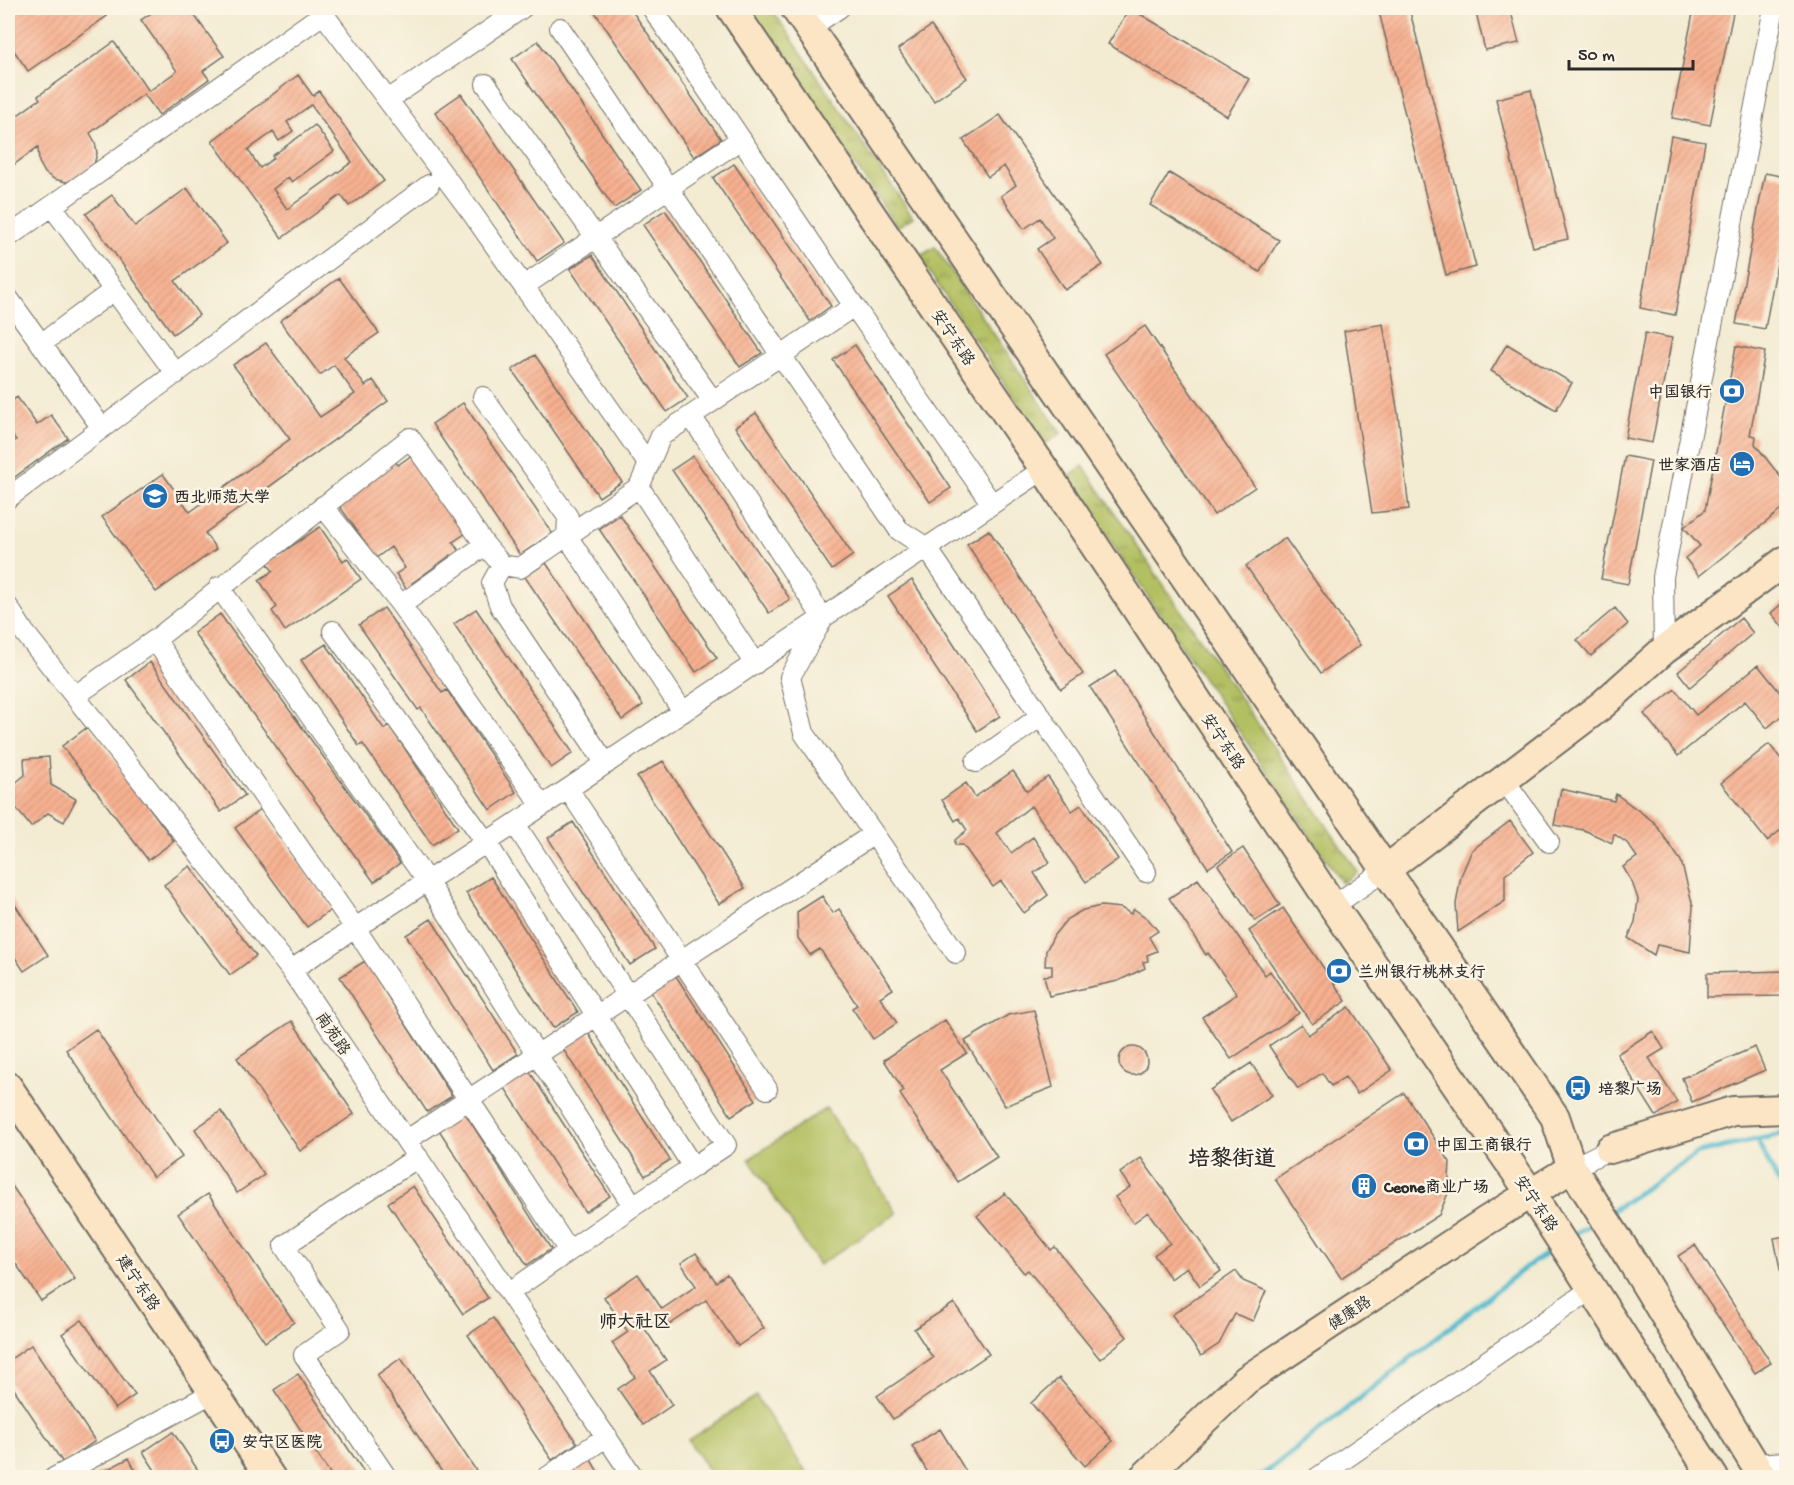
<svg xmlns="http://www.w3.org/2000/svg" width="1794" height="1485" viewBox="0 0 1794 1485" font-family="'Gochi Hand','LXGW WenKai TC',sans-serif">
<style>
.grass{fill:url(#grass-tufts);stroke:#6f7646;stroke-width:1.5}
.garden{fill:#b3c062;stroke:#6f7646;stroke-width:1.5}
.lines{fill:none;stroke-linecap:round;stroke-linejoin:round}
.stream{stroke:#51b9ce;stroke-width:5}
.building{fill:url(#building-hatch);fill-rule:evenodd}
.street-casing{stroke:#716e65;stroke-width:22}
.secondary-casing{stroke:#716e65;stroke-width:32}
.street{stroke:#fff;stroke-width:20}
.secondary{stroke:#fce5c4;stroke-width:28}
.labels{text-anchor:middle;stroke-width:5;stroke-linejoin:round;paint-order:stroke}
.street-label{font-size:16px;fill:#2b2b2b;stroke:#fcf5e5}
.poi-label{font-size:16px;font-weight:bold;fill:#2b2b2b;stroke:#fcf5e5;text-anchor:start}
.neighbourhood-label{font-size:18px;font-weight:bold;fill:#2b2b2b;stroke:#fcf5e5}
.district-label{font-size:22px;font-weight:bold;fill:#2b2b2b;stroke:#fcf5e5}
</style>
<defs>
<pattern id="grass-tufts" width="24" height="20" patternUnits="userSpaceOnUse" patternTransform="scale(1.5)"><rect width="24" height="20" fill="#b3c062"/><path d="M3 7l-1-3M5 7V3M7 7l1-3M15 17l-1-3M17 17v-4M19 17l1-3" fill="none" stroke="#929c51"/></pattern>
<pattern id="building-hatch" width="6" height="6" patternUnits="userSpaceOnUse" patternTransform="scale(1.5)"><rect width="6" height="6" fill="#f7b191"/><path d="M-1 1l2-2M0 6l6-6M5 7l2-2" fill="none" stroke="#d4987d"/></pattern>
</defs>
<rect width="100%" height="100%" fill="#fcf5e5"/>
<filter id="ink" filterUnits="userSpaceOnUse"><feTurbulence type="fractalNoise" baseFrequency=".0167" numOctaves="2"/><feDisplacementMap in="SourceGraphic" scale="12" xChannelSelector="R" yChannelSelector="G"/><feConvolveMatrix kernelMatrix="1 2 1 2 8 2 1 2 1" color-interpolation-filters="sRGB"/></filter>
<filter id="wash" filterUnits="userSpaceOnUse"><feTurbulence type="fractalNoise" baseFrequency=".008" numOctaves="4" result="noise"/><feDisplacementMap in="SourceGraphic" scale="24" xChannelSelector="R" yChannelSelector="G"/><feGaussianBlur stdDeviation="1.35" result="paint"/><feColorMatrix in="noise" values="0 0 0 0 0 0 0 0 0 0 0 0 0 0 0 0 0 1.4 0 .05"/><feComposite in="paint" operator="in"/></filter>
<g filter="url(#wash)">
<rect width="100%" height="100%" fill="#f3ebd2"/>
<path class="grass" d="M749 8H771L913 217 897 227Z
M935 247 1061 433 1045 444 919 257Z
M1083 466 1358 872 1342 883 1067 477Z"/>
<path class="garden" d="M826 1108 897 1213 819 1265 749 1159Z
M756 1396 809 1477H713L688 1440Z"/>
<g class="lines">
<path class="stream" d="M1757 1140 1786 1197
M1610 1212 1698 1153 1786 1133
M1570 1238 1597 1220
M1259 1478 1526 1267 1555 1248"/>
</g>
<g id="blocks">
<path class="building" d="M8 8H100L107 16 28 71 8 42Z
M159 8H189L224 56 203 71 209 79 159 115 144 94 90 133 95 142 97 153 94 165 77 180 66 182 54 179 45 173 39 162 38 147 8 169V122L40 99 38 96 114 42 149 91 177 71 141 20Z
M592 8H630L721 139 694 157Z
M1130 8 1249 79 1227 116 1108 44Z
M1378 8H1409L1476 267 1446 275Z
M1475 8H1510L1519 43 1485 50Z
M1694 8H1734L1710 125 1672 118Z
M931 26 967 78 934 101 898 49Z
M538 41 641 190 614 208 512 59Z
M298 75 313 96 319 91 384 181 349 206 341 195 282 238 212 141ZM311 105 352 162 287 209 273 189 288 177 292 182 334 151 315 125 272 156 274 158 260 168 248 150 273 132 279 141 293 131 287 122Z
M1531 90 1568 239 1533 247 1496 99Z
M461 94 564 243 537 261 435 112Z
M1000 115 1103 265 1065 290 1037 249 1053 238 1040 218 1024 229 1001 196 1016 185 1004 166 988 177 963 140Z
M1671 136 1705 142 1675 315 1640 308Z
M734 164 831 306 810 321 713 178Z
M1169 173 1279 240 1260 272 1150 205Z
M1765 173 1786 177V215L1765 329 1736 324Z
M187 188 227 243 175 281 199 315 173 334 86 214 112 195 135 226Z
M665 210 762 353 740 367 643 225Z
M592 255 688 398 667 412 570 269Z
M339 278 379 333 344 357 365 386 373 380 388 401 205 533 216 549 156 592 102 517 163 474 190 512 290 439 233 365 266 343 320 417 355 394 334 365 320 375 280 321Z
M1383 324 1398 414 1409 509 1372 513 1344 331Z
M1145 326 1255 487 1214 515 1104 354Z
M1645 333 1672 338 1652 443 1625 438Z
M1507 344 1572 383 1556 410 1491 371Z
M855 345 951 488 930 502 833 360Z
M1736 346 1765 352 1750 435 1756 436 1755 444 1786 484V506L1699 576 1685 558 1700 546 1684 527 1705 510Z
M535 355 622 482 599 497 512 370Z
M17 397 37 425 51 415 68 438 8 482V446L16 440 8 429V404Z
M463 403 552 533 520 555 432 424Z
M756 413 853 555 832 570 735 427Z
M412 455 466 533 453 542 459 551 458 556 454 559 451 555 412 583 413 587 407 590 396 574 405 568 391 547 376 558 336 501 395 461 398 465Z
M693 456 790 599 769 613 672 470Z
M1625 456 1651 461 1628 584 1601 579Z
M620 515 717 658 696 672 599 529Z
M320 527 343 561 347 558 361 579 285 631 272 611 277 607 259 580 273 571 267 563Z
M989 530 1083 674 1061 689 967 544Z
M1285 538 1360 645 1321 673 1246 566Z
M546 563 643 705 622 720 525 577Z
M912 580 1000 716 977 731 888 596Z
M1786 600V631L1771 613Z
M384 608 442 693 447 690 516 792 490 810 421 708 418 710 359 625Z
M1615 608 1628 624 1591 656 1577 640Z
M476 609 573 753 551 768 454 624Z
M220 614 400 863 374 882 194 633Z
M1741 618 1753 633 1690 687 1678 672Z
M326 644 384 729 389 725 458 828 432 845 363 744 359 746 301 660Z
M150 662 245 795 221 812 126 680Z
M1758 665 1786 700V712L1767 728 1745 701 1678 756 1644 714 1675 689 1696 715Z
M1115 671 1232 852 1208 868 1090 687Z
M89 726 174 841 148 860 62 746Z
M1769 744 1786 765V826L1767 841 1721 783Z
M49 757 51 785 76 799 64 822 48 813 31 827 8 798V789L25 775 24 759Z
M663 761 745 888 719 904 637 777Z
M1013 771 1027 791 1048 777 1072 811 1081 805 1118 859 1086 882 1031 806 997 833 1011 853 1033 837 1050 862 1034 873 1048 895 1024 913 1001 881 993 887 963 845H955V840L967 830 959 818 955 821 942 800 966 783 975 797Z
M1561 789 1614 801 1616 794 1654 822 1681 861 1693 906 1690 952 1657 945 1654 955 1628 938 1635 922 1638 899 1632 882 1623 867 1637 857 1627 843 1614 834 1612 843 1584 830 1554 825Z
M261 809 332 909 307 927 235 828Z
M1510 821 1533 852 1505 875V901L1458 932 1456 904 1461 876 1472 850Z
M573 822 655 949 630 965 548 838Z
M1243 848 1280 905 1255 921 1218 865Z
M190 866 256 956 230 975 164 885Z
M491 877 578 1012 553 1028 466 893Z
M1198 879 1265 975 1270 971 1299 1013 1231 1059 1202 1017 1237 994 1208 953 1206 955 1169 898Z
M8 894 48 955 24 971 8 947Z
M822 896 833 913 839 909 893 989 880 997 897 1023 873 1039 852 1008 857 1005 820 949 810 955 798 938 797 912Z
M1101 906 1121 908 1131 914 1134 909 1148 919 1158 931 1149 937 1157 951 1147 955 1148 961 1143 962 1145 968 1118 981 1049 996 1044 976 1052 975V966H1045L1046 951 1054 935 1067 919 1083 910Z
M1283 908 1346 1001 1312 1024 1249 931Z
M431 919 518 1054 493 1070 406 935Z
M365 961 452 1096 427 1112 340 977Z
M1786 971V996L1707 997V973Z
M674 973 756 1100 731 1116 649 989Z
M1349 1007 1392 1070 1357 1094 1345 1077 1331 1086 1322 1073 1298 1089 1269 1046 1301 1024 1308 1035Z
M1034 1010 1053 1087 1005 1106 965 1041 1008 1015Z
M945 1020 967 1053 940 1070 997 1157 958 1182 900 1094 904 1091 884 1060Z
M292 1021 354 1114 300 1151 237 1058Z
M96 1029 182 1157 153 1177 66 1050Z
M1653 1031 1664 1049 1649 1058 1677 1102 1656 1116 1617 1054Z
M588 1033 670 1160 645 1176 563 1049Z
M1755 1047 1765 1070 1692 1102 1682 1078Z
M1119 1061a14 14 0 1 1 28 0a14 14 0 1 1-28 0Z
M1251 1063 1272 1095 1231 1122 1210 1090Z
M528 1069 610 1196 585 1212 503 1085Z
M1404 1093 1450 1162 1448 1193 1439 1215 1341 1278 1275 1179Z
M221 1111 264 1175 237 1193 195 1129Z
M465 1113 551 1249 527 1265 439 1130Z
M1141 1158 1221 1271 1200 1286 1187 1267 1171 1279 1154 1255 1170 1243 1148 1212 1133 1223 1115 1197 1130 1187 1120 1173Z
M8 1180 75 1279 41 1301 8 1252Z
M413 1186 488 1298 463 1314 388 1203Z
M1005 1193 1051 1250 1055 1247 1127 1337 1100 1359 1028 1270 1024 1273 977 1216Z
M208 1194 294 1322 265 1342 178 1214Z
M1786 1236V1295H1785L1774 1238Z
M1695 1245 1771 1363 1755 1373 1678 1256Z
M696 1253 716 1282 727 1274 764 1328 738 1346 706 1300 669 1325 663 1317 645 1329 666 1360 650 1371 672 1405 643 1425 618 1389 635 1377 612 1343 628 1332 604 1297 638 1274 662 1309 696 1286 681 1263Z
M1236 1271 1243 1281 1266 1291 1253 1321 1235 1314 1219 1344 1201 1356 1172 1315Z
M954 1303 989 1354 893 1419 877 1396 933 1358 914 1329Z
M493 1318 577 1443 552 1460 468 1335Z
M82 1320 135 1395 115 1409 62 1334Z
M31 1345 95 1441 63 1463 8 1380V1361Z
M401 1358 481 1478H446L377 1375Z
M298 1374 368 1478H333L274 1390Z
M1059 1378 1113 1441 1085 1466 1031 1403Z
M940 1429 970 1478H931L912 1446Z
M173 1432 203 1478H160L143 1452Z
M589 1457 602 1478H564L562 1475Z
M129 1458 139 1478H91Z"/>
</g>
</g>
<g filter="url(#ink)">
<use href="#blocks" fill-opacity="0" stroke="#716e65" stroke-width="1.5"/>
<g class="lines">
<g class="street-casing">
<path id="street" d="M319 8 472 213 649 465
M652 8 854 306
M560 28 899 530 927 548 1146 872
M809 28 839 8
M486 84 713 401
M388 100 522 8
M52 206 176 374
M8 237 323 14
M524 286 741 139
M8 298 102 428
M41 344 114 290
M483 397 568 517 567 536 683 712
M691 416 823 618 790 677 804 733 956 953
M639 487 755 664
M8 498 429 185
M323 506 401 605
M485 545 401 605 542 806
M502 565 492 583 500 606 606 764
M219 587 427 881 633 1206 693 1167
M8 607 24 632 291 970 634 1478
M333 631 486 842 693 1167 726 1145 515 824
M155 640 355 928 569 1251 633 1206
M1664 650 1663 577 1774 8
M75 696 155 640 410 438 485 545 502 565 520 568 639 487 661 436 854 306 992 504
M976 762 1041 716
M1504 780 1549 842
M568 789 767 1089
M1333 906 1384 871
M291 970 568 789 1044 469
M407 1140 874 834
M1572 1168 1610 1149
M510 1292 569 1251
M1755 1464 1786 1462
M54 1478 214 1392
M387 1478 304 1355 340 1330 284 1246 418 1157
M546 1478 607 1436
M1317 1478 1593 1288"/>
</g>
<g class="secondary-casing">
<path id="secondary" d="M731 8 1044 469 1333 906 1531 1194 1714 1478
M795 8 1555 1117 1572 1168 1631 1260 1763 1478
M1384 871 1602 705 1664 650 1786 560
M8 1087 271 1478
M1610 1149 1733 1111 1786 1109
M1143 1478 1246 1380 1486 1221 1572 1168"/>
</g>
<use href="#street" class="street"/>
<use href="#secondary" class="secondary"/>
</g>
</g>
<defs>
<g id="bank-disc" transform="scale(1.35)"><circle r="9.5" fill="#1f6fb2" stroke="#fcf5e5"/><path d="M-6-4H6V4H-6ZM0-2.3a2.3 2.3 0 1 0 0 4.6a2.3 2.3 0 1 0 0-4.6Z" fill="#fff"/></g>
<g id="hotel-disc" transform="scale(1.35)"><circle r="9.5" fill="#1f6fb2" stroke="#fcf5e5"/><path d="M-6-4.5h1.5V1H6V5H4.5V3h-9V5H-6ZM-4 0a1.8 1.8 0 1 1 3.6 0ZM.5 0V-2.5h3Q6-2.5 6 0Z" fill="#fff"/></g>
<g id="university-disc" transform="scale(1.35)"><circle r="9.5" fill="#1f6fb2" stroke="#fcf5e5"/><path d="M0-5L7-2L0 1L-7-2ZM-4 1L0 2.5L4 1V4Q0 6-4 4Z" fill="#fff"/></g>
<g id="bus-disc" transform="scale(1.35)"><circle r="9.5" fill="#1f6fb2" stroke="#fcf5e5"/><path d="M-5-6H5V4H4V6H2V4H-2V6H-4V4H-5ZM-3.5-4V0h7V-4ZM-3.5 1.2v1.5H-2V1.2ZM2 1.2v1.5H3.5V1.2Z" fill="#fff"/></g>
<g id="building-disc" transform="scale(1.35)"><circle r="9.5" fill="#1f6fb2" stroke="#fcf5e5"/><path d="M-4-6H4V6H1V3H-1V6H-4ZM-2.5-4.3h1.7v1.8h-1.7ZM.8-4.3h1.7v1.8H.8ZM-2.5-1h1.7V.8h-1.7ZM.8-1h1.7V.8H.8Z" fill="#fff"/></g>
</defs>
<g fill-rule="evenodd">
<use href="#bank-disc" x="1732" y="391"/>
<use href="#hotel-disc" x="1742" y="464"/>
<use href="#university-disc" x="155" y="496"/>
<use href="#bank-disc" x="1339" y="971"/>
<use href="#bus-disc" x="1578" y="1088"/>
<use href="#bank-disc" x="1416" y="1144"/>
<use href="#building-disc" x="1364" y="1186"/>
<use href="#bus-disc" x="222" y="1441"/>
</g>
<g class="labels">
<g class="street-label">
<text transform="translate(954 337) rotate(56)" y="6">安宁东路</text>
<text transform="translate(1224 741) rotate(56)" y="6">安宁东路</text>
<text transform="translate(334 1033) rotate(56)" y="6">南苑路</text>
<text transform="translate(1537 1203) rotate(56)" y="6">安宁东路</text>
<text transform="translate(139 1282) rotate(56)" y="6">建宁东路</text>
<text transform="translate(1349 1312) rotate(-34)" y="6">健康路</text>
</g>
<g class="poi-label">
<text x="1712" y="397" text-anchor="end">中国银行</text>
<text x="1722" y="470" text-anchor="end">世家酒店</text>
<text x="174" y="502">西北师范大学</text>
<text x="1358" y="977">兰州银行桃林支行</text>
<text x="1598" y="1094">培黎广场</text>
<text x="1436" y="1150">中国工商银行</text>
<text x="1384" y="1192">Ceone商业广场</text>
<text x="242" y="1447">安宁区医院</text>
</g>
<g class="neighbourhood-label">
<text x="635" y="1327">师大社区</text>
</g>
<g class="district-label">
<text x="1232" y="1165">培黎街道</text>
</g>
</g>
<rect width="1794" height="1485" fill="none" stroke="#fcf5e5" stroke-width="30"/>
<path d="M1569 60v9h124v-9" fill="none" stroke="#2b2b2b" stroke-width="3"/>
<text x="1578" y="60" font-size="18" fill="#2b2b2b" stroke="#fcf5e5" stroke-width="4.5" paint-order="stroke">50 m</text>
</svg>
